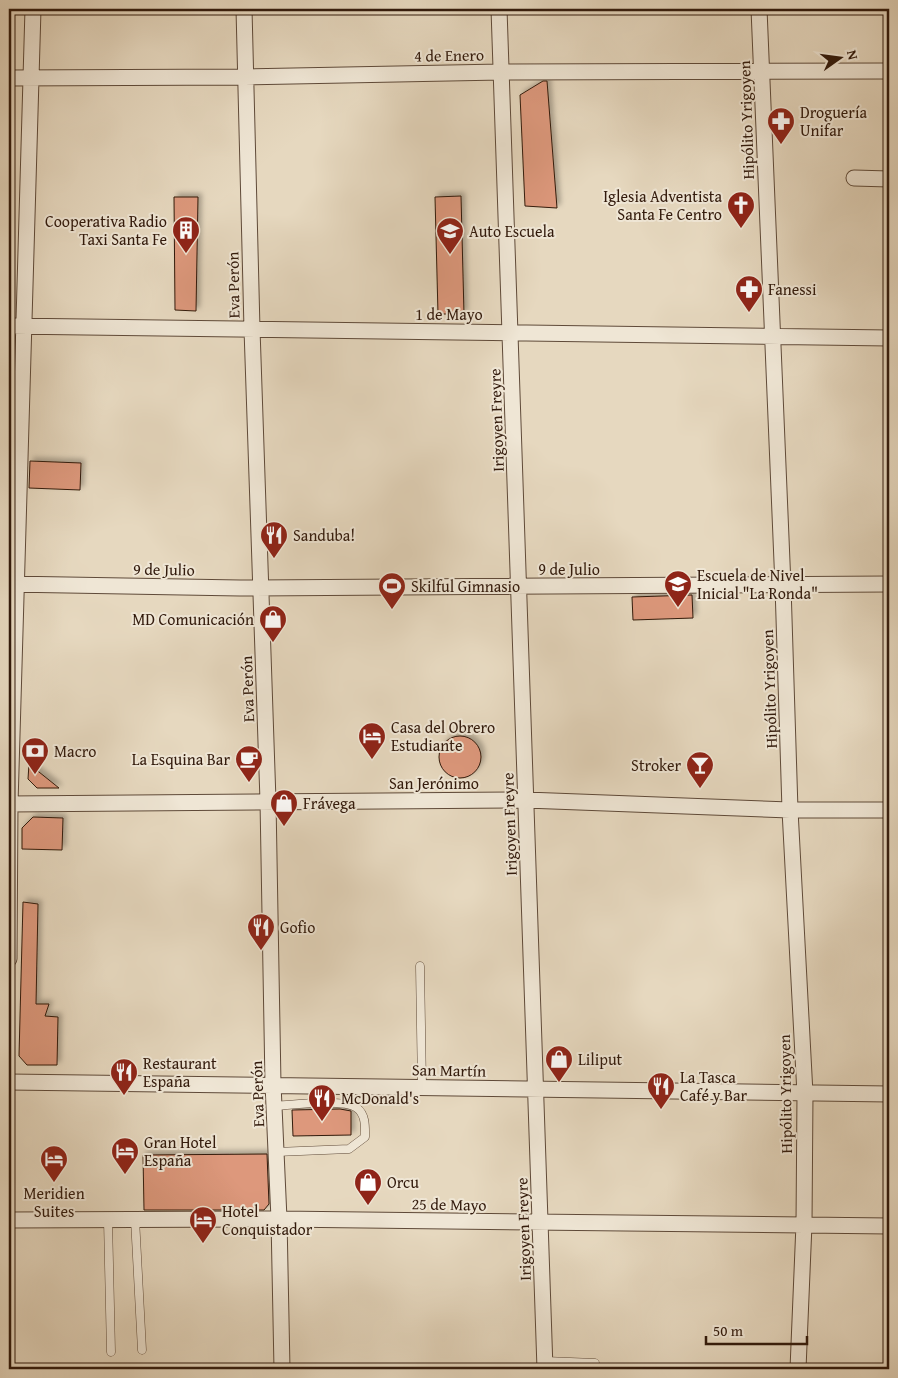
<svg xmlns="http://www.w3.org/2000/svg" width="898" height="1378" viewBox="0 0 898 1378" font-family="'Gentium Book Plus',serif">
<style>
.building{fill:#dd987b;stroke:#321a0c;filter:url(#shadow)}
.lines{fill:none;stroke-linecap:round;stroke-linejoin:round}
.lane-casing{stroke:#5f4a39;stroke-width:9}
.street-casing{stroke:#5f4a39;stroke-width:17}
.lane{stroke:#efe6d5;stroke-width:8}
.street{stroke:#efe6d5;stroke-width:15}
.labels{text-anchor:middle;stroke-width:4;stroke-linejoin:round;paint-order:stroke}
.street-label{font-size:16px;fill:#321a0c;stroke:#efe6d5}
.poi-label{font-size:16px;fill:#321a0c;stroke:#efe6d5;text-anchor:start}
</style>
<defs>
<filter id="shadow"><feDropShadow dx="3.5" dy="-3.5" stdDeviation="2.5" flood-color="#0004"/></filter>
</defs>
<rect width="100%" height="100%" fill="#e6d8bf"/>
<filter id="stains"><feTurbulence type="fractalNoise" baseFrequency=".004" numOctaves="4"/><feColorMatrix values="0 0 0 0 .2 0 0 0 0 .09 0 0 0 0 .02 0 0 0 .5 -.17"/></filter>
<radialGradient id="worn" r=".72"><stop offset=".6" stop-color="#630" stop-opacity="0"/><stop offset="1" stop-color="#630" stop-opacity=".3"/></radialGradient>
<path class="building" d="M543 81H547L557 208 525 206 520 95Z
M461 196 464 314H438L435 197Z
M174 197H198L196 311 175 310Z
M30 461 81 463 80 490 29 488Z
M692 595 693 618 633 620 632 597Z
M439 757a21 21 0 1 1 42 0a21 21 0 1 1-42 0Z
M29 764 59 788H37L28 779Z
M33 817 63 818 62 850 22 849V828Z
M23 902 38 904 36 1004H49L45 1016 58 1017 57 1065H27L19 1056Z
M340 1109 351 1111V1135L293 1136 292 1110Z
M267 1154 269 1204 264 1210H144L143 1155Z"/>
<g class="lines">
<g class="lane-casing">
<path id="lane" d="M420 966 422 1087
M274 1106C292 1105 344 1098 357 1108 366 1115 365 1127 365 1137L349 1149 276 1152
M135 1219 142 1350
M108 1220 111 1352
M545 1361 595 1363"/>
</g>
<g class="street-casing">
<path id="street" d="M244 9 252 329 268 801 273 1084 279 1219 282 1369
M499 9 545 1369
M759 9 783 586 790 810 805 1094 804 1224 798 1369
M9 78 245 77 501 72 889 71
M854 178 889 179
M9 326 889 338
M9 584 240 588 889 584
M9 804 526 800 790 810H889
M9 959 10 804 33 9
M9 1082 889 1094
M9 1220 279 1219 889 1226"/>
</g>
<use href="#lane" class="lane"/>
<use href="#street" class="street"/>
</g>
<defs>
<g id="pharmacy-pin" transform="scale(1.4375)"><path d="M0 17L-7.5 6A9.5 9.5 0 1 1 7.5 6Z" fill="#8f2418" stroke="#efe6d5"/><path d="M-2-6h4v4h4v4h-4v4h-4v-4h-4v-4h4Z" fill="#fff"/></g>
<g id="church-pin" transform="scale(1.4375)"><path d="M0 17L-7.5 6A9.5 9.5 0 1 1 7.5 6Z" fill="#8f2418" stroke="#efe6d5"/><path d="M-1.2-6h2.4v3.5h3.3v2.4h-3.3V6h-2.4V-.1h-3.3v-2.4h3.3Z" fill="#fff"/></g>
<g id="building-pin" transform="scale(1.4375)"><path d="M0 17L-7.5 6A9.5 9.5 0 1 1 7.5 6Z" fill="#8f2418" stroke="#efe6d5"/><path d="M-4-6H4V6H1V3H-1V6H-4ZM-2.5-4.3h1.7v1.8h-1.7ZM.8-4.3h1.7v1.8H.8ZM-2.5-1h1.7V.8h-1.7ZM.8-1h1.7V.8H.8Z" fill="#fff"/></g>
<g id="school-pin" transform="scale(1.4375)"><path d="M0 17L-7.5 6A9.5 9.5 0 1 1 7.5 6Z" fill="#8f2418" stroke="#efe6d5"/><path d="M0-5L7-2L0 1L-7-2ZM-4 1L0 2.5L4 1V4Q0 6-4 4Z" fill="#fff"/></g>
<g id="restaurant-pin" transform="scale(1.4375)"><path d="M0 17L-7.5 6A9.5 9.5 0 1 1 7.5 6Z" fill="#8f2418" stroke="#efe6d5"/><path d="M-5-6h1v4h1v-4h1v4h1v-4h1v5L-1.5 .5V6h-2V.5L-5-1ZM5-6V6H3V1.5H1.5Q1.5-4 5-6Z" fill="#fff"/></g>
<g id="stadium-pin" transform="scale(1.4375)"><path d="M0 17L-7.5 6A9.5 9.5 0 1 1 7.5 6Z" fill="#8f2418" stroke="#efe6d5"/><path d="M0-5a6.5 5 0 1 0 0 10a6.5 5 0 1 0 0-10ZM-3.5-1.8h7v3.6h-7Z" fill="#fff"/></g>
<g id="shop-pin" transform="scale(1.4375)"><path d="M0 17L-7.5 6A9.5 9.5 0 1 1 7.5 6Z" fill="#8f2418" stroke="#efe6d5"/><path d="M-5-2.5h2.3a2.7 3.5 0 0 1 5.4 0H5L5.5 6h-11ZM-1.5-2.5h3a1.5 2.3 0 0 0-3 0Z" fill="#fff"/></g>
<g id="hotel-pin" transform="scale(1.4375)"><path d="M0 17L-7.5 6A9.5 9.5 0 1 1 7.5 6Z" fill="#8f2418" stroke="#efe6d5"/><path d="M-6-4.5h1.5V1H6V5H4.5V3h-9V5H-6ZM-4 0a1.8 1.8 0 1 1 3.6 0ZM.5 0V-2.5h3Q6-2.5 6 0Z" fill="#fff"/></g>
<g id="bank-pin" transform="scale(1.4375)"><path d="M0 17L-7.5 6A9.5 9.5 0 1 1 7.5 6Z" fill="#8f2418" stroke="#efe6d5"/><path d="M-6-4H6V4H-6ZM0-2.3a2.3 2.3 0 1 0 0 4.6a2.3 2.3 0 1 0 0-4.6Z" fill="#fff"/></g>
<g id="cafe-pin" transform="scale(1.4375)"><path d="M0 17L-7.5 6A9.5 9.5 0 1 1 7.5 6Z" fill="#8f2418" stroke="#efe6d5"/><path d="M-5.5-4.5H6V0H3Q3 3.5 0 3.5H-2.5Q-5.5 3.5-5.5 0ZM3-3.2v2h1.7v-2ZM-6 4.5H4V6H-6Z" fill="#fff"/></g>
<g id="bar-pin" transform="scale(1.4375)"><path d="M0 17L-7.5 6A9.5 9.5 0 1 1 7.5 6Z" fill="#8f2418" stroke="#efe6d5"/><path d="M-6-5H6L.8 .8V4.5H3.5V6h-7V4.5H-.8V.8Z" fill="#fff"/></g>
</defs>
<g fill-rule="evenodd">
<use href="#pharmacy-pin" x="781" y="121"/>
<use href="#church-pin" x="741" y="205"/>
<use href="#building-pin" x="186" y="230"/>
<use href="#school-pin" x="450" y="231"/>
<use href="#pharmacy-pin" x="749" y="289"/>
<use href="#restaurant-pin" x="274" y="535"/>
<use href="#school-pin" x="678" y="584"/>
<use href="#stadium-pin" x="392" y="586"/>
<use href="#shop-pin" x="273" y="619"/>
<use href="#hotel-pin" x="372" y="736"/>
<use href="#bank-pin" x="35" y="751"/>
<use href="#cafe-pin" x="249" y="759"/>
<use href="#bar-pin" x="700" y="765"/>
<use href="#shop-pin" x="284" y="803"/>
<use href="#restaurant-pin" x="261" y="927"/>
<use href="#shop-pin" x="559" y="1059"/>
<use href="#restaurant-pin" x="124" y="1072"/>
<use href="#restaurant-pin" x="661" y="1086"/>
<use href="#restaurant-pin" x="322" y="1098"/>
<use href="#hotel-pin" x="125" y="1151"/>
<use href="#hotel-pin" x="54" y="1159"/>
<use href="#shop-pin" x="368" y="1182"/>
<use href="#hotel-pin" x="203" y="1220"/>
</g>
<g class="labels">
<g class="street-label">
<text transform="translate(449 55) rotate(-1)" y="6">4 de Enero</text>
<text transform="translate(746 120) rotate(-92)" y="6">Hipólito Yrigoyen</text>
<text transform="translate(233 285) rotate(-91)" y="6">Eva Perón</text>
<text x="449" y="320">1 de Mayo</text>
<text transform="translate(496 420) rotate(-92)" y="6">Irigoyen Freyre</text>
<text transform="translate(164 569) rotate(1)" y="6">9 de Julio</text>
<text x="569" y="575">9 de Julio</text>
<text transform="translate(247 689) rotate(-92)" y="6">Eva Perón</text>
<text transform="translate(769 689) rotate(-92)" y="6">Hipólito Yrigoyen</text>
<text x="434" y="789">San Jerónimo</text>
<text transform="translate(509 824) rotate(-92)" y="6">Irigoyen Freyre</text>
<text transform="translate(449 1070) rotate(1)" y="6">San Martín</text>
<text transform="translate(257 1094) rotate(-92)" y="6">Eva Perón</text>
<text transform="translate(785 1094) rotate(-91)" y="6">Hipólito Yrigoyen</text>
<text transform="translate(449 1204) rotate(1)" y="6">25 de Mayo</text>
<text transform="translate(523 1229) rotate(-92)" y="6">Irigoyen Freyre</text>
</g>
<g class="poi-label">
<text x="800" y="118">Droguería<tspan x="800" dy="18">Unifar</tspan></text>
<text x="722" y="202" text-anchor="end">Iglesia Adventista<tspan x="722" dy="18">Santa Fe Centro</tspan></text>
<text x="167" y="227" text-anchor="end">Cooperativa Radio<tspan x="167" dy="18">Taxi Santa Fe</tspan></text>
<text x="469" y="237">Auto Escuela</text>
<text x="768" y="295">Fanessi</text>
<text x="293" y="541">Sanduba!</text>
<text x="697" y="581">Escuela de Nivel<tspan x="697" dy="18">Inicial "La Ronda"</tspan></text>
<text x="411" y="592">Skilful Gimnasio</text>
<text x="254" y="625" text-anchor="end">MD Comunicación</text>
<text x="391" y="733">Casa del Obrero<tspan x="391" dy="18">Estudiante</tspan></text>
<text x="54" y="757">Macro</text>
<text x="230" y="765" text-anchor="end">La Esquina Bar</text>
<text x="681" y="771" text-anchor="end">Stroker</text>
<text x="303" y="809">Frávega</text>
<text x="280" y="933">Gofio</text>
<text x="578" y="1065">Liliput</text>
<text x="143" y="1069">Restaurant<tspan x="143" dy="18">España</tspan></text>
<text x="680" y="1083">La Tasca<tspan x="680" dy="18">Café y Bar</tspan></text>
<text x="341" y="1104">McDonald's</text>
<text x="144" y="1148">Gran Hotel<tspan x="144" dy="18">España</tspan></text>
<text x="387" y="1188">Orcu</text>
<text x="54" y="1199" text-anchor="middle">Meridien<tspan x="54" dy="18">Suites</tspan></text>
<text x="222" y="1217">Hotel<tspan x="222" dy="18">Conquistador</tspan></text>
</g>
</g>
<rect width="898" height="1378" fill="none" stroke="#e6d8bf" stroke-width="30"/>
<rect x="10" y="10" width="878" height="1358" fill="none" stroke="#321a0c" stroke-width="2.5"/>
<rect x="15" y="15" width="868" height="1348" fill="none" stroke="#321a0c"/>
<g transform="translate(840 58) rotate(76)" stroke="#efe6d5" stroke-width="4" paint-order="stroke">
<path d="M0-4L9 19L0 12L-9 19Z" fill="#321a0c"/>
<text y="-8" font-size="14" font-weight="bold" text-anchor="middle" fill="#321a0c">N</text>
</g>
<path d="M706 1336v8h101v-8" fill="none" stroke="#321a0c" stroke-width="2.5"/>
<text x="713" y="1336" font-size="15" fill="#321a0c" stroke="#efe6d5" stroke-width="4" paint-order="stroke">50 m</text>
<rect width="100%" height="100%" filter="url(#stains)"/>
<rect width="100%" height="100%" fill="url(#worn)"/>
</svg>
